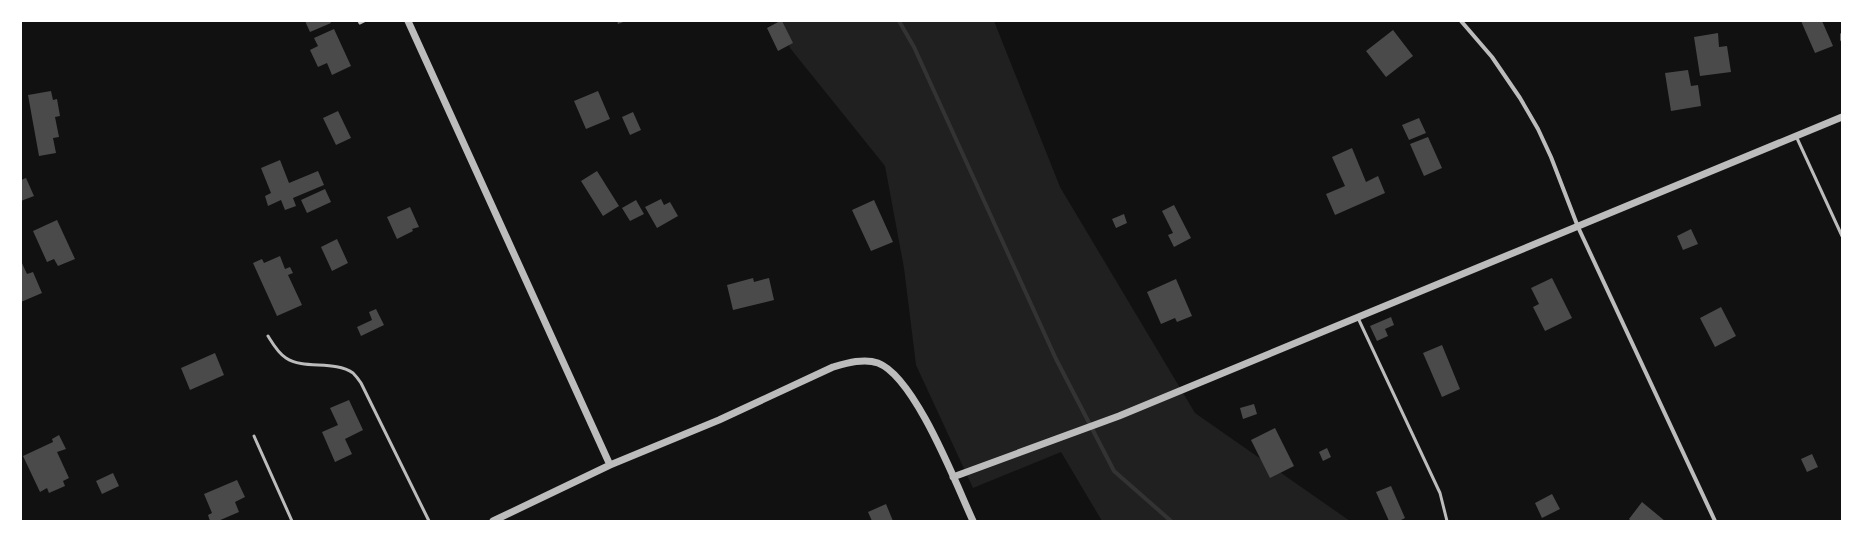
<svg xmlns="http://www.w3.org/2000/svg" width="1863" height="542" viewBox="0 0 1863 542" font-family="Helvetica,sans-serif">
<style>
.green{fill:#202020}
.lines{fill:none;stroke-linecap:round;stroke-linejoin:round}
.stream{stroke:#333;stroke-width:4}
.building{fill:#4a4a4a}
.service{stroke:#bcbcbc;stroke-width:3}
.minor{stroke:#bcbcbc;stroke-width:4}
.tertiary{stroke:#bcbcbc;stroke-width:7}
</style>
<rect width="100%" height="100%" fill="#111"/>
<path class="green" d="M782 21H994L1060 187 1195 413 1350 521H1102L1061 452 973 488 916 365 904 268 885 166 790 48Z"/>
<g class="lines">
<path class="stream" d="M899 21 914 47 1056 359 1114 471 1171 521"/>
</g>
<path class="building" d="M305 21H330L331 23 310 32Z
M617 21H626L618 24Z
M780 21H782L793 43 778 51 767 28Z
M1801 21H1822L1833 46 1815 53Z
M334 29 351 66 332 75 327 63 318 67 310 50 318 46 314 38Z
M1393 30 1413 56 1386 77 1366 51Z
M1718 33 1719 47 1727 46 1731 72 1700 76 1694 37Z
M1688 70 1691 86 1698 85 1701 106 1671 111 1665 73Z
M51 91 53 100 57 99 60 116 55 117 59 137 53 138 56 153 39 156 28 95Z
M598 91 610 119 586 129 574 101Z
M338 111 351 138 336 145 323 118Z
M633 112 641 130 630 135 622 117Z
M1419 118 1426 133 1409 140 1402 125Z
M1428 137 1442 168 1424 176 1410 144Z
M1352 148 1366 182 1378 176 1385 193 1335 215 1326 194 1345 186 1332 157Z
M280 160 289 183 318 171 324 185 293 198 296 206 285 210 281 200 268 206 265 196 271 193 261 168Z
M597 171 619 206 603 216 581 181Z
M26 178 34 196 21 201V180Z
M325 189 331 202 307 213 301 200Z
M661 199 664 205 670 202 678 216 657 228 645 207Z
M636 200 644 214 630 221 622 208Z
M874 200 893 242 871 251 852 210Z
M1174 205 1191 238 1174 247 1168 235 1173 233 1162 211Z
M410 207 419 227 412 229 413 231 397 239 387 217Z
M1124 214 1127 223 1116 228 1112 219Z
M57 220 75 259 58 266 54 259 47 262 33 231Z
M1691 229 1698 244 1683 250 1677 236Z
M337 239 348 263 332 271 321 247Z
M280 256 285 269 290 267 293 273 288 275 302 305 277 316 253 263 262 259 264 263Z
M21 261 27 274 33 272 42 293 21 302Z
M753 278 754 282 769 278 774 300 733 310 727 285Z
M1552 278 1572 318 1545 331 1533 307 1539 304 1531 288Z
M1176 279 1192 316 1177 322 1175 318 1161 324 1147 292Z
M1721 307 1736 336 1715 347 1700 318Z
M376 309 384 325 361 336 357 327 372 320 369 312Z
M1391 317 1394 325 1385 329 1388 336 1377 341 1370 326Z
M1442 345 1460 389 1442 397 1423 353Z
M215 353 224 375 190 390 181 368Z
M349 400 363 430 345 439 352 454 335 462 322 432 338 425 330 408Z
M1254 404 1257 414 1243 419 1240 408Z
M1275 428 1294 466 1270 478 1251 440Z
M59 435 66 449 57 452 69 478 63 481 65 486 49 493 47 488 40 492 23 456 53 442 52 439Z
M1327 448 1331 457 1323 461 1319 452Z
M1812 454 1818 467 1807 472 1801 459Z
M113 473 119 486 102 494 96 481Z
M237 480 245 497 235 502 239 512 218 521H210L208 515 212 513 204 494Z
M1391 486 1405 518 1399 521H1389L1376 492Z
M1552 494 1560 509 1542 518 1535 503Z
M1642 502 1665 521H1631L1629 519Z
M886 504 893 521H872L868 512Z"/>
<g class="lines">
<path class="service" d="M359 21 360 23 364 21
M1842 34V40
M1796 136 1842 236
M1358 318 1440 493 1447 521
M268 336C273 344 278 353 286 358 304 370 334 360 353 373 356 376 359 380 361 383L429 521
M254 436 292 521"/>
<path class="minor" d="M1461 21 1492 57 1520 98 1538 129 1551 157 1578 227 1715 521"/>
<path class="tertiary" d="M408 21 610 465
M953 477 1119 416 1842 117
M493 521 610 465 719 420 833 367C847 363 864 358 878 363 915 377 956 484 973 521"/>
</g>
<rect width="1863" height="542" fill="none" stroke="#ffffff" stroke-width="44"/>
</svg>
